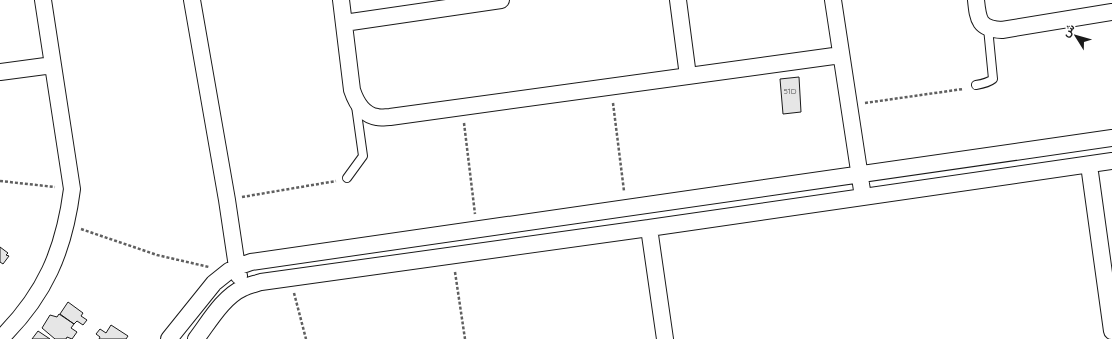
<svg xmlns="http://www.w3.org/2000/svg" width="1112" height="339" viewBox="0 0 1112 339" font-family="Quicksand,Vazirmatn,sans-serif">
<style>
.building{fill:#e6e6e6;stroke:#1a1a1a}
.lines{fill:none;stroke-linecap:round;stroke-linejoin:round}
.lane-casing{stroke:#1a1a1a;stroke-width:10}
.street-casing{stroke:#1a1a1a;stroke-width:18}
.path{stroke:#5f5f5f;stroke-width:2.5;stroke-dasharray:3 2;stroke-linecap:butt}
.lane{stroke:#fff;stroke-width:8}
.street{stroke:#fff;stroke-width:16}
.labels{text-anchor:middle;stroke-width:3;stroke-linejoin:round;paint-order:stroke}
.number-label{font-size:8px;fill:#4d4d4d}
</style>
<rect width="100%" height="100%" fill="#fff"/>
<path class="building" d="M799 77 801 112 783 114 780 79Z
M0 247 8 253 6 255 9 256 3 264 0 262Z
M68 302 83 313 81 316 87 320 83 325 77 321 74 324 60 314Z
M59 314 74 324 71 328 77 332 72 339 67 337 66 339H55L42 328 50 315 57 317Z
M111 325 128 336 126 339H99L100 337 96 334 100 329 106 333Z
M38 331 50 339H32Z"/>
<g class="lines">
<g class="lane-casing">
<path id="lane" d="M976 85C982 84 988 83 993 79L988 28
M347 178 363 156 356 106"/>
</g>
<g class="street-casing">
<path id="street" d="M192 0 227 200 237 267 239 276
M341 0 352 90C356 102 363 115 377 117 381 118 386 117 390 117L841 55
M678 0 688 76
M833 0 863 197
M976 0C978 20 979 29 1002 30L1112 12
M344 23 501 0
M0 72 53 65
M1089 165 1112 331
M649 228 665 339
M0 339C45 295 64 251 72 189L43 0
M169 339 214 283 229 271 237 267 251 262 1112 138
M196 339C209 322 223 297 243 288 249 285 255 284 261 282L649 228 1112 161"/>
</g>
<path class="path" d="M613 103 624 191
M865 103 963 89
M464 123 475 214
M0 181 55 187
M242 197 336 181
M81 229 157 255 209 267
M455 272 465 339
M294 293 306 339"/>
<use href="#lane" class="lane"/>
<use href="#street" class="street"/>
</g>
<g class="labels">
<g class="number-label">
<text x="790" y="94">51D</text>
</g>
</g>
<g transform="translate(1076 36) rotate(307)" stroke="#ffffff" stroke-width="3" paint-order="stroke">
<path d="M0-3L7 15L0 10L-7 15Z" fill="#1a1a1a"/>
<text y="-6" font-size="11" font-weight="bold" text-anchor="middle" fill="#1a1a1a">ش</text>
</g>
</svg>
